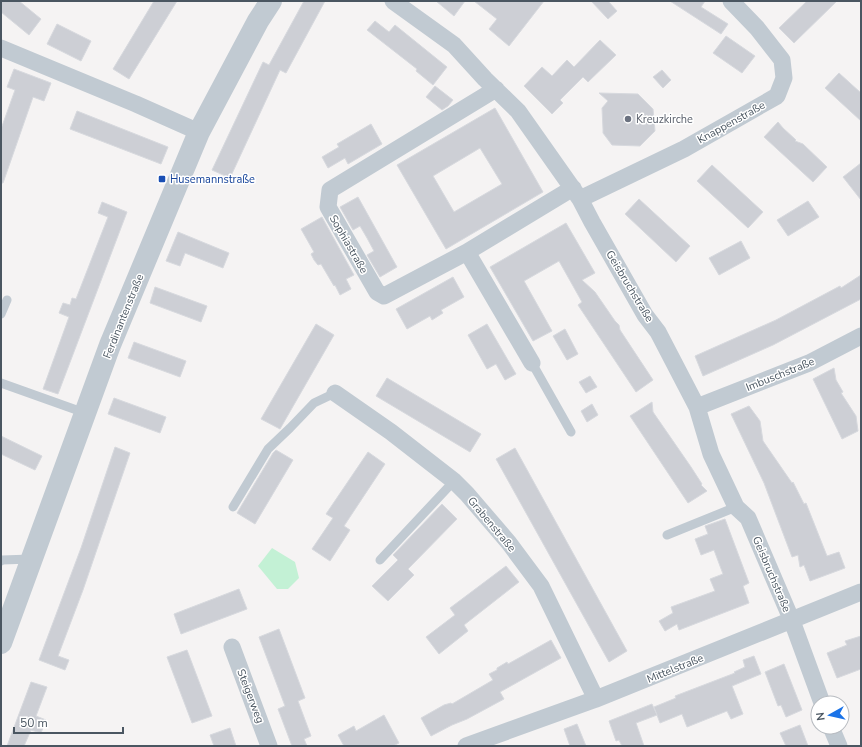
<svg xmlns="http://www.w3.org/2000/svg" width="862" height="747" viewBox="0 0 862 747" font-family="'Nunito Sans',sans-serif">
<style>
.green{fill:#c3f1d5}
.building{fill:#cdcfd5;stroke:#d7d9de;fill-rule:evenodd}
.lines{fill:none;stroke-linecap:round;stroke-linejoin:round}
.service{stroke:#c1cad2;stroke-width:9}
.minor{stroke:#c1cad2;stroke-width:17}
.tertiary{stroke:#c1cad2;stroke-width:22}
.worship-dot{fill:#6b7280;stroke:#fff;stroke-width:1.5}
.transit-dot{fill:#1a4fb4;stroke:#fff;stroke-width:1.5}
.labels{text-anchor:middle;stroke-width:3;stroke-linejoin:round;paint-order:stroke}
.worship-label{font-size:11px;fill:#5b616d;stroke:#fff;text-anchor:start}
.street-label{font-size:11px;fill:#4a5661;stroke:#fff}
.transit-label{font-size:11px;fill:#164399;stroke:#fff;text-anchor:start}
</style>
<rect width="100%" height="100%" fill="#f5f3f3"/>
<path class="green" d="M272 548 295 562 299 578 288 589H277L258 566Z"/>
<path class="building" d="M1 1H19L41 19 29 35 1 12Z
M154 1H177L129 79 113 69Z
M304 1H325L286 73 280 70 230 178 212 170 263 62 269 65Z
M436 1H465L454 16Z
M474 1H544L509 46 489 29 497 19Z
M591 1H608L617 11 608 19Z
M670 1H705L701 7 728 24 721 34Z
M807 1H837L794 43 779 28Z
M375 21 389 32 395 25 447 67 433 85 416 71 417 69 367 30Z
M57 24 91 41 81 61 47 44Z
M726 36 755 56 742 73 713 53Z
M600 40 616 55 588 82 583 77 560 100 563 103 552 114 524 86 542 67 552 76 567 60 574 67Z
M14 69 51 83 44 101 33 97 3 183H1V129L15 90 7 87Z
M662 70 671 80 663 88 653 77Z
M839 73 861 93V121L825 88Z
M435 86 453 100 448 106 442 110 426 97Z
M599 93 638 94 653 109 655 131 640 146 612 145 603 133V129L602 108 608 101Z
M495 108 543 192 446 249 397 165ZM480 148 502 184 454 212 433 176Z
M77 111 168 147 161 164 70 129Z
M778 122 783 128 796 140 795 141 803 144 827 167 813 182 764 137Z
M371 124 382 144 348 164 345 158 328 168 322 157 339 147 337 144Z
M861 163V200L843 177Z
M712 165 763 212 748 228 697 181Z
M358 197 397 267 380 277 367 255 374 251 367 238 360 226 353 230 340 207Z
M639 199 690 246 676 262 625 214Z
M808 201 819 217 788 236 777 220Z
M102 202 127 212 58 394 43 389 69 317 59 313 63 303 70 305 72 298 76 299 108 217 98 213Z
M322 217 354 275 346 279 351 289 340 295 335 285 334 286 321 264 318 265 314 260 311 254 314 252 301 229Z
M566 223 595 273 582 280 595 292 615 321 619 325 620 330 653 380 636 392 578 305 582 302 559 261 524 281 552 331 533 341 490 267Z
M178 232 229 253 223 268 185 253 180 266 166 261Z
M741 241 750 258 719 275 709 258Z
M861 275V299L773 345 703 376 695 356 776 320 840 286 841 288Z
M453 277 464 297 441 310 443 313 432 320 430 316 407 329 396 309Z
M155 287 207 306 201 322 150 303Z
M316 324 334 335 280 429 261 419Z
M487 324 516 374 505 380 496 364 487 369 468 335Z
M565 329 578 354 567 360 553 336Z
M134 342 186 361 180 377 128 358Z
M834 368 836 380 843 392 841 393 856 416 858 431 842 439 813 379Z
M590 376 597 387 586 393 579 382Z
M387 378 481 434 470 452 376 396Z
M114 398 166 417 160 433 108 414Z
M652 402 653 412 691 467 702 484 701 485 707 491 688 503 630 416Z
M592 404 598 415 587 422 581 411Z
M749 406 760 421 763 441 792 483 793 482 804 504 806 503 827 556 839 552 845 568 810 581 804 565 800 567 798 555 792 557 764 483 731 414Z
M1 436 42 456 35 470 1 454Z
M115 447 130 453 83 590 58 656 69 660 65 670 39 660 81 548Z
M515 448 627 651 609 662 496 459Z
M276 450 293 460 255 524 237 513 273 453Z
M368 452 385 464 344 526 350 530 330 561 312 549 333 518 326 514Z
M442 504 457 519 408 569 414 575 388 601 372 586 398 560 393 555Z
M725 519 749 583 743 586 749 603 679 630 677 624 665 631 659 621 673 613 671 607 715 591 710 579 723 574 714 550 701 555 695 539 708 534 705 526Z
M506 566 519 582 464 625 468 631 439 654 426 637 455 615 450 608Z
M239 589 247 609 181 634 174 614Z
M279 629 305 698 298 701 311 736 304 739 307 746H292L278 709 285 706 259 637Z
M861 636V669L837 678 827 653 847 645 845 641Z
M551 640 561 658 500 692 504 699 467 719 452 725 431 736 421 718 444 705 451 703 452 704 493 680 489 674 497 670V668L507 662 508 664Z
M187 650 212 716 192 723 167 657Z
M754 656 761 674 732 686 743 714 731 719 727 711 687 727 682 714 660 723 654 707 676 698 675 696 735 673 734 672 745 667 743 660Z
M784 664 802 710 786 717 781 705 778 706 765 672Z
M31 682 47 687 36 716 46 720 41 733 31 730 24 746H7Z
M652 704 657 715 636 723 644 746H622L619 740 616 741 609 721Z
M384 715 399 743 393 746H344L338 735 354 726 356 731Z
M577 724 586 746H570L564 729Z
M800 725 808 746H786L780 733Z
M230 728 236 746H214L210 735Z"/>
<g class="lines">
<path class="service" d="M1 314 7 300
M532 363 571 432
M1 383 85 413
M233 507 268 449 290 428 314 403 335 393
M667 535 736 507
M380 560 454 481
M1 561 2 560 31 559"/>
<path class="minor" d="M393 1 454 45 485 79 518 111 580 199 592 222 645 315 658 332 697 407 711 454 736 507 748 518 792 621 822 703
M1 48 136 104 199 132
M496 89 330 190 328 207 377 292 384 296 467 252 573 188
M580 199 684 149 777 96 784 78 782 60 757 28 731 1
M467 252 532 363
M335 393 391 432 454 481 467 494 509 543 541 586 596 699
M697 407 809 363 861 336
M232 647 269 746
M831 727 839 746
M466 746 596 699 861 592"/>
<path class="tertiary" d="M1 643 110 345 199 132 258 21 271 1"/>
</g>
<circle class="worship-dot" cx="628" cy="119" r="4"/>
<rect class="transit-dot" x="158" y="175" width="8" height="8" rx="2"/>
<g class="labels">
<g class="worship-label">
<text x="636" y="123">Kreuzkirche</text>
</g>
<g class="street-label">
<text transform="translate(731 122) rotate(-29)" y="4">Knappenstraße</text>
<text transform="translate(349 244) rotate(60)" y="4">Sophiastraße</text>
<text transform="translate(630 286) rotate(59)" y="4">Geisbruchstraße</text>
<text transform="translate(123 316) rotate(-68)" y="4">Ferdinantenstraße</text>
<text transform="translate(780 374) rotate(-22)" y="4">Imbuschstraße</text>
<text transform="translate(492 524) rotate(50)" y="4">Grabenstraße</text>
<text transform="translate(772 574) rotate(67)" y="4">Geisbruchstraße</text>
<text transform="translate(675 668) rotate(-22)" y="4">Mittelstraße</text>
<text transform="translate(251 696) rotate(69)" y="4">Steigerweg</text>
</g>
<g class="transit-label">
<text x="170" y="183">Husemannstraße</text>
</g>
</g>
<rect width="862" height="747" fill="none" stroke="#4a5661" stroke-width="4"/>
<g transform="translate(830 715) rotate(262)"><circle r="19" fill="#ffffff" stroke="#b7bbc0"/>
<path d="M0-3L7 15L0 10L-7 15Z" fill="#1a73e8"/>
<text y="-6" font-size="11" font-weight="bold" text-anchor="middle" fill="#4a5661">N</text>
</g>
<path d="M14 727v6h109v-6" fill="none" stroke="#4a5661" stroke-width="2"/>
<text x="20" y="727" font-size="12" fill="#4a5661" stroke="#ffffff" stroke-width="3" paint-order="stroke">50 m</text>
</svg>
